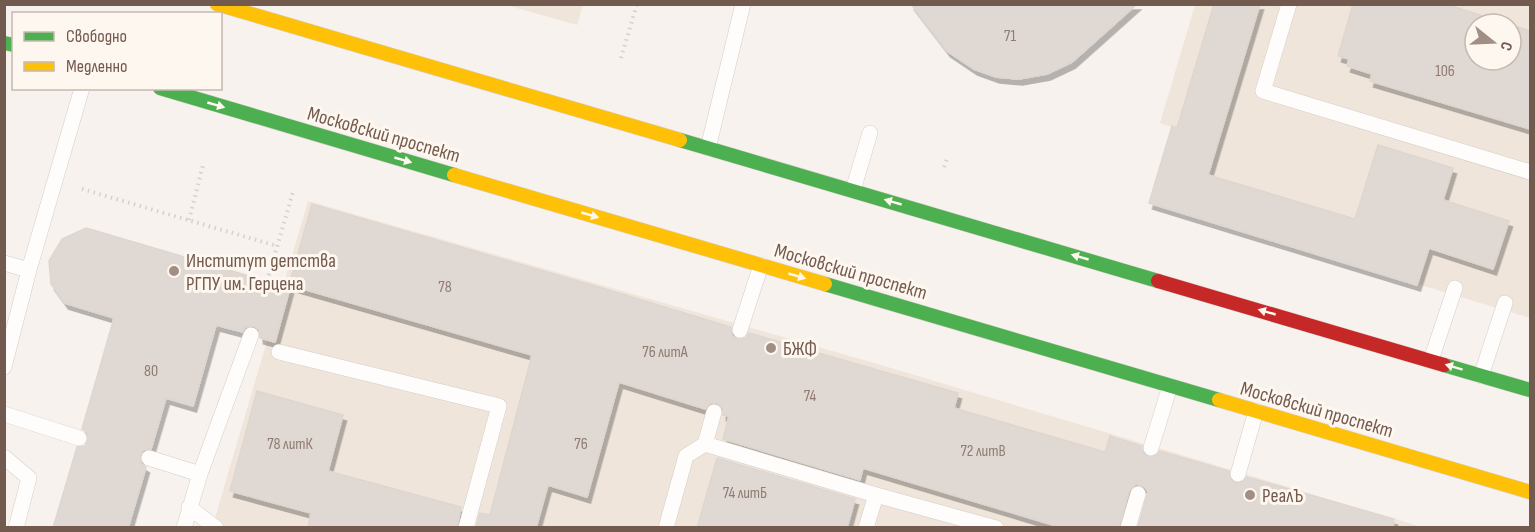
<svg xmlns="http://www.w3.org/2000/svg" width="1535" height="532" viewBox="0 0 1535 532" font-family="'Sofia Sans Condensed',sans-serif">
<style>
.residential{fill:#efe5db;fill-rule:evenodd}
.building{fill:#e0d8d3;stroke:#dfd6d0;stroke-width:1.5;filter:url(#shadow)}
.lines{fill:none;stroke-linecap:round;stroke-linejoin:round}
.lane-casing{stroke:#d4cec8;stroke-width:16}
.fast-casing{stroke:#d5ccc8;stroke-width:15}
.slow-casing{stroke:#d5ccc8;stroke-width:15}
.jam-casing{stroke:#d5ccc8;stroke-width:15}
.path{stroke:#d7d0cc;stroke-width:4;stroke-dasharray:1.5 4.5;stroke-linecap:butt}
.lane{stroke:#fefdfc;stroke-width:15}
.fast{stroke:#4caf50;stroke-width:14}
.slow{stroke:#ffc107;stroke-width:14}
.jam{stroke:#c62828;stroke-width:14}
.oneway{fill:#fef7ef}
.poi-dot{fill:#a18f86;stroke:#fef7ef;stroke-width:2}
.labels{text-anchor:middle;stroke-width:6;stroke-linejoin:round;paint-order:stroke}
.number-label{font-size:16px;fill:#917c73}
.street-label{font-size:20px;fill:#735a4f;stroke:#fef7ef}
.poi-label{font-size:20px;fill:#735a4f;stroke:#fef7ef;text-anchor:start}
</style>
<defs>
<filter id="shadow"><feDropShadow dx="3.5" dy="6" stdDeviation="0" flood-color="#0004"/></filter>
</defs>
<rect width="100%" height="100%" fill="#f7f2ed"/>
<path class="residential" d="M506 5H583L577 25Z
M1195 5H1530V318L1149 203 1172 127 1160 123ZM1475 24H1511V60H1475Z
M308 201 881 365 1422 527 212 528Z"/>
<path class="building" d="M911 4H1137L1072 62 1047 74 1019 79 996 77 974 69 947 51Z
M1214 4H1260L1208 175 1355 219 1378 145 1453 168 1443 200 1509 221 1493 269 1429 248 1417 285 1149 203 1172 126 1177 128Z
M1353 4H1445L1509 24H1475V60H1511V25L1530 31V129L1370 81 1372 74 1347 66 1349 59 1338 56Z
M312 204 602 288 731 327 732 336 738 339 746 338 749 333 958 393 954 408 1105 452 1110 436 1142 446 1144 454 1149 457 1157 455 1160 451 1229 471 1231 480 1236 483 1244 481 1247 477 1394 519 1393 528H1138L1148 492 1145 487 1136 484 1129 491 1119 528H1063L863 468 860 480 723 439 729 416 723 415V409L717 403H711L705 409 619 382 587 497 548 485 536 528H476L480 513 490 515 532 355 289 285Z
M86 228 290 288 275 342 260 338 259 329 254 326 245 327 242 332 216 325 193 406 166 398 151 449 143 450 140 456 141 464 146 467 128 528H53L77 447 85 446 88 440 87 432 82 429 114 318 65 303 51 284 49 261 62 239Z
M257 391 343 415 328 471 461 507 457 528H308L311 513 230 491Z
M717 458 855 499 847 528H697Z"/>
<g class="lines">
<g class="lane-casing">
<path id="lane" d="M1289 4 1263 91 1530 172
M708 148 743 4
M853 190 870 133
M4 263 29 270
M740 330 761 265
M279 352 499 406 466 528
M1431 360 1455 288
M4 367 29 270 82 88
M1481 376 1505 303
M4 414 79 438
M705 444 876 495 996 528
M1151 448 1170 386
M4 457 29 478 16 528
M149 458 200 474 251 335
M1238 474 1256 411
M189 507 216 528
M184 528 200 474
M666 528 686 456 705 444 714 412
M866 528 876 495
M1128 528 1138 494"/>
</g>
<g class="fast-casing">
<path id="fast" d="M4 43 14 45
M160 88 454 175
M680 140 1158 281
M825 284 1219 400
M1444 365 1530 390"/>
</g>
<g class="slow-casing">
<path id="slow" d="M217 4 680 140
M454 175 825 284
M1219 400 1530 492"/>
</g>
<g class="jam-casing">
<path id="jam" d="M1158 281 1444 365"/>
</g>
<path class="path" d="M621 58 637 4
M944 167 948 156
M82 189 277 246
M189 220 203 165
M267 281 293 192"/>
<use href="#lane" class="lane"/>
<use href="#fast" class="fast"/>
<use href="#slow" class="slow"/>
<use href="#jam" class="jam"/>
</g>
<defs><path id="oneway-solid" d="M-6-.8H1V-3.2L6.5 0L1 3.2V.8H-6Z" transform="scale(1.5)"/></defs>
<g class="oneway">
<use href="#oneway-solid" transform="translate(216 105) rotate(16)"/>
<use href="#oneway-solid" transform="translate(403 160) rotate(16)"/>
<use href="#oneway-solid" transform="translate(893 202) rotate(-164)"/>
<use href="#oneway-solid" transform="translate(590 215) rotate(16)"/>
<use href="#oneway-solid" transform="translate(1080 257) rotate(-164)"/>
<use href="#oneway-solid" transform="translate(797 276) rotate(16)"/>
<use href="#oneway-solid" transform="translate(1267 312) rotate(-164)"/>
<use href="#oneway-solid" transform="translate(1454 367) rotate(-163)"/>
</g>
<g class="poi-dot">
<circle cx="174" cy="271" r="6"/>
<circle cx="771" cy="348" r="6"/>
<circle cx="1250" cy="495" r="6"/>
</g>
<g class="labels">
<g class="number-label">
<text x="1010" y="41">71</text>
<text x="1445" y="76">106</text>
<text x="445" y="292">78</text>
<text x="665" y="357">76 литА</text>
<text x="151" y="376">80</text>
<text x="810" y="401">74</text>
<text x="290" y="449">78 литК</text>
<text x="581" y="449">76</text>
<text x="983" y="456">72 литВ</text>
<text x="745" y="498">74 литБ</text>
</g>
<g class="street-label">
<text transform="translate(384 134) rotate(16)" y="7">Московский проспект</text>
<text transform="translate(851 271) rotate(16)" y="7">Московский проспект</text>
<text transform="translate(1317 409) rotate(16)" y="7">Московский проспект</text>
</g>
<g class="poi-label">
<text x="186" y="267">Институт детства<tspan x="186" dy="23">РГПУ им. Герцена</tspan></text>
<text x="783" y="355">БЖФ</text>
<text x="1262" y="502">РеалЪ</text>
</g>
</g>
<rect width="1535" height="532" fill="none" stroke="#735a4f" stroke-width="12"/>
<rect x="12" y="12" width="210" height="78" fill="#fef7ef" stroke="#c6b8af" stroke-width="1.5"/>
<rect x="24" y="32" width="30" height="9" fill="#4caf50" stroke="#c6b8af" stroke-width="1.5"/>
<text x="66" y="42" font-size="18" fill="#735a4f">Свободно</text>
<rect x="24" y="62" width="30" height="9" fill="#ffc107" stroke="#c6b8af" stroke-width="1.5"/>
<text x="66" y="72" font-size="18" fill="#735a4f">Медленно</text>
<g transform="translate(1493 42) rotate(108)"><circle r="28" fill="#fef7ef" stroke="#c6b8af" stroke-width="1.5"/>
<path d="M0-4.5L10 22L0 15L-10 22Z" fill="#a18f86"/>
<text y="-9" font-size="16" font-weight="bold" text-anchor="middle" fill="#735a4f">С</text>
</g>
</svg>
